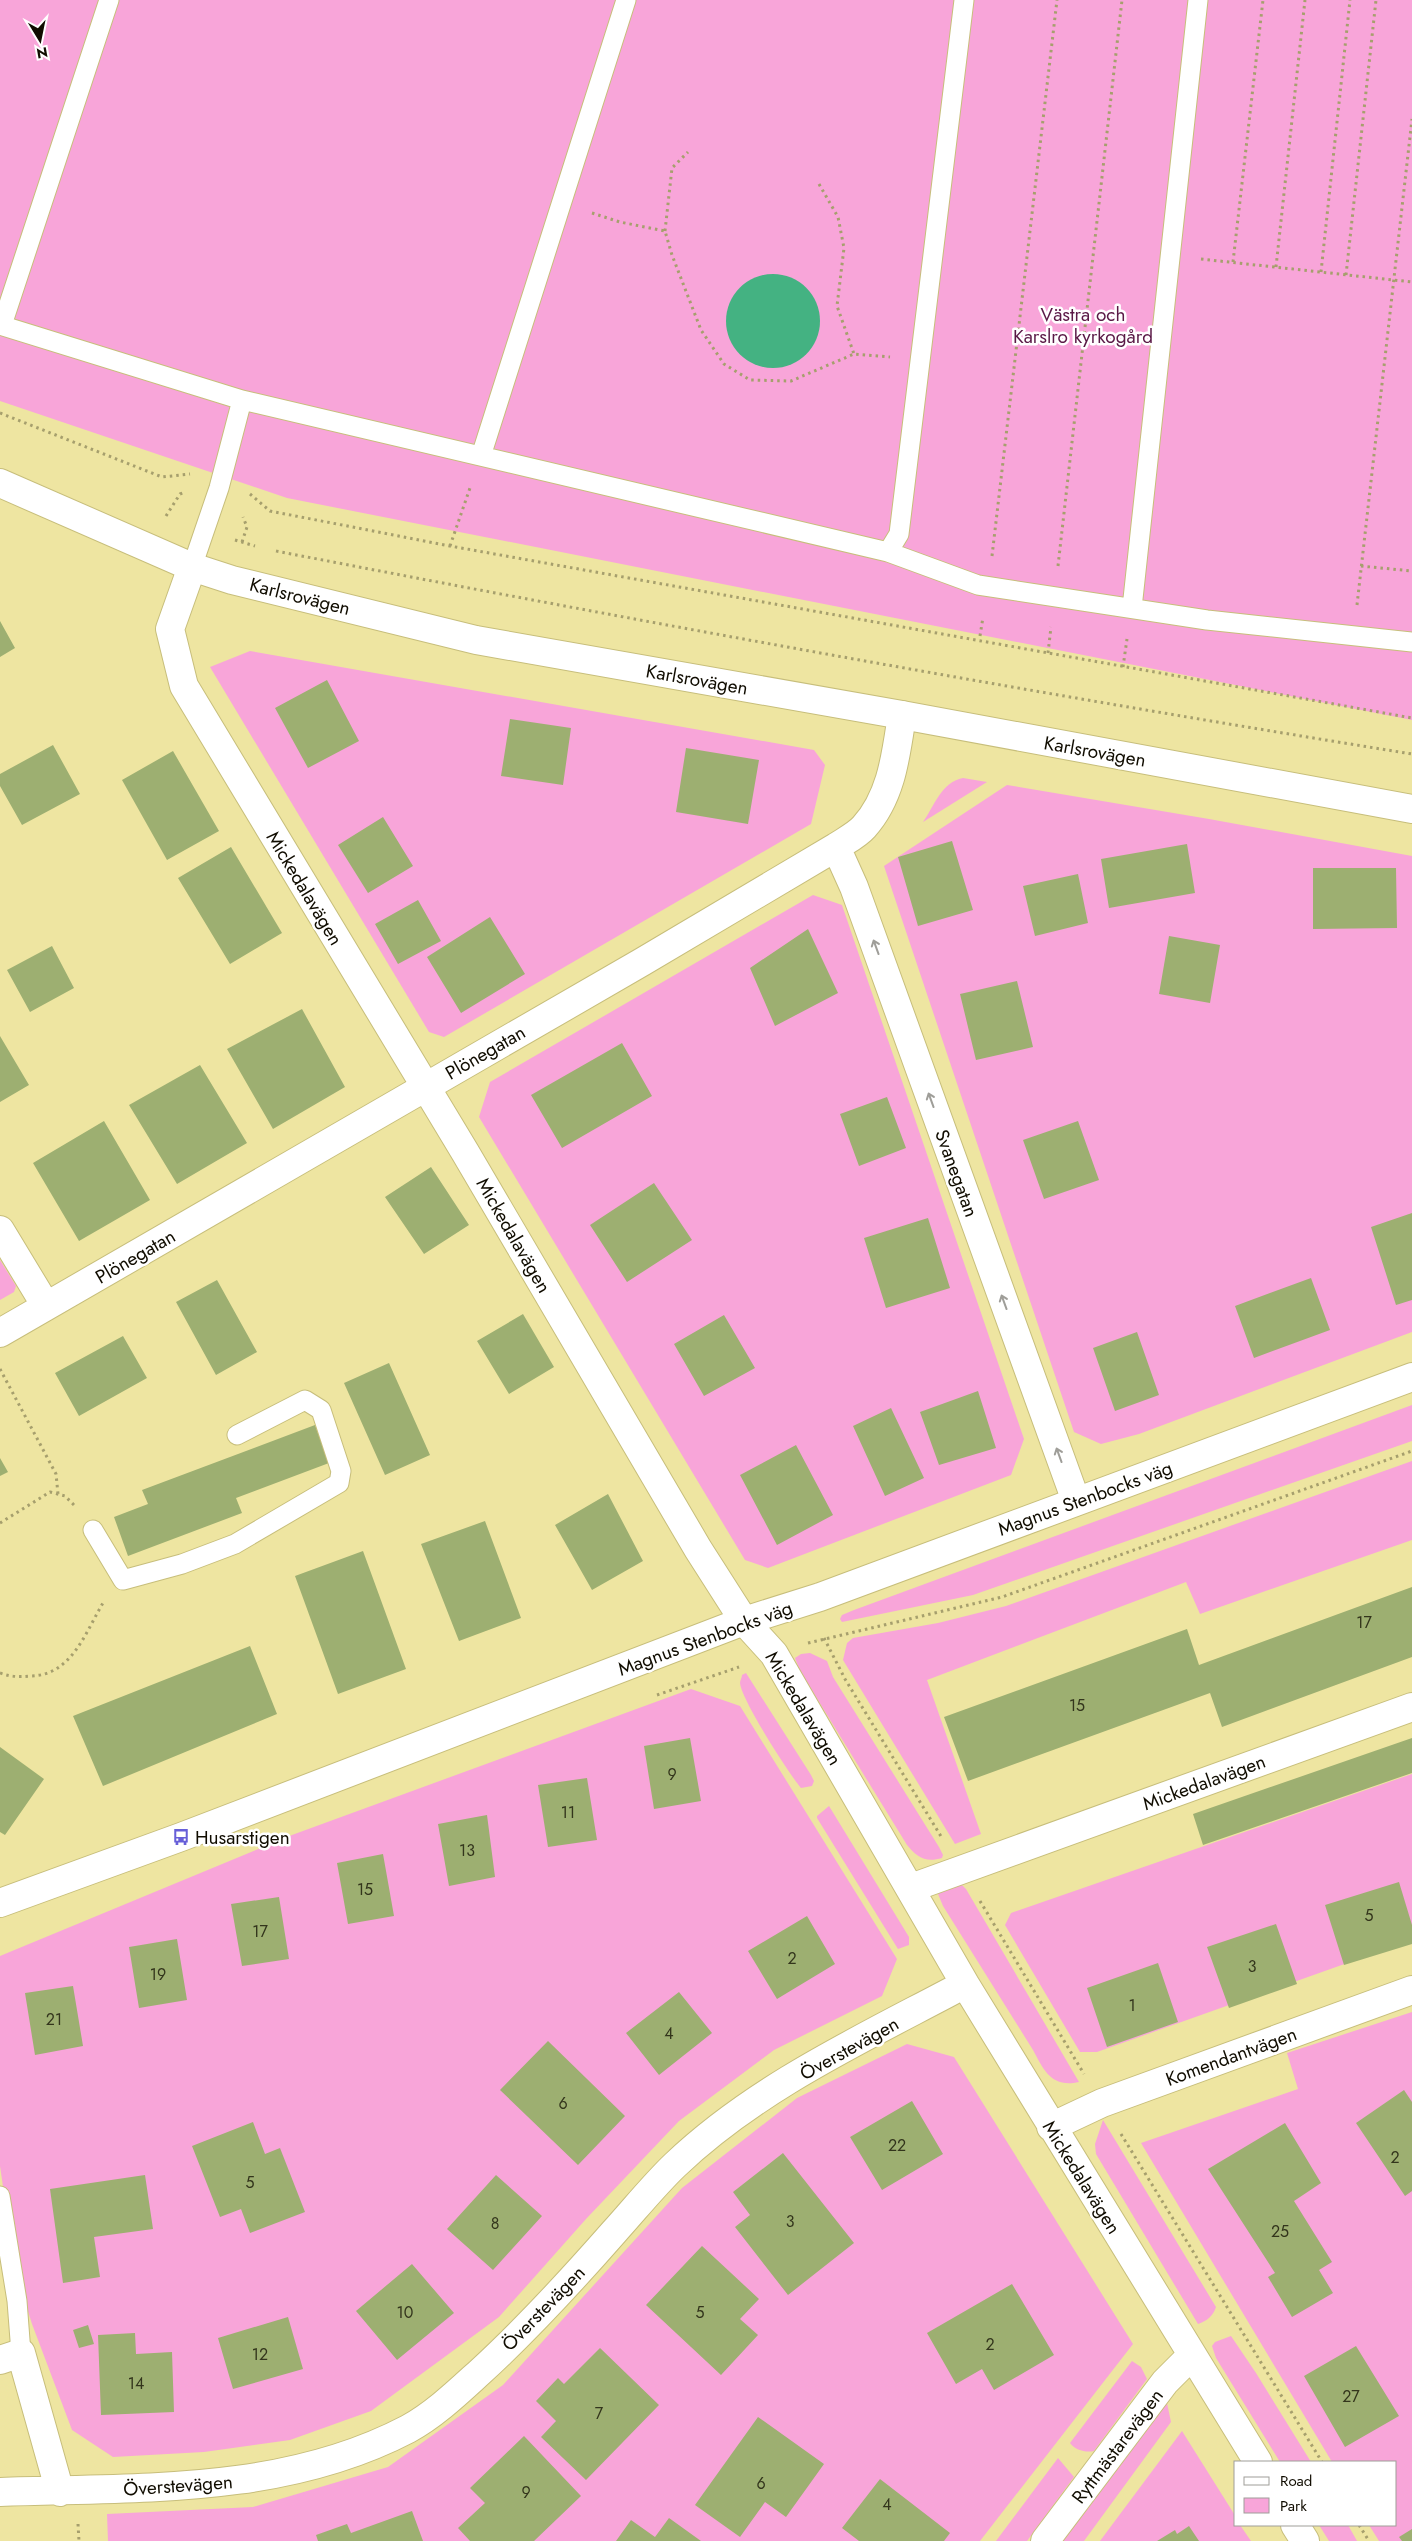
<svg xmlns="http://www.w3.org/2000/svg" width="1412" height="2541" viewBox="0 0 1412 2541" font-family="Jost,sans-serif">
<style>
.green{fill:#f8a5d9}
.water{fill:#44b282}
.building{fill:#9daf71}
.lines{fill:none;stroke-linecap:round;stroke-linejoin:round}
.service-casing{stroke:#c7be7b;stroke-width:21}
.minor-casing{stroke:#c7be7b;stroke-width:30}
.tertiary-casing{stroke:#c7be7b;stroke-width:30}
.path{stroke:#a69f6d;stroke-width:3;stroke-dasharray:2.5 4;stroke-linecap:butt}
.service{stroke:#fff;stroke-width:19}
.minor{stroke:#fff;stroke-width:28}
.tertiary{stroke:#fff;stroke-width:28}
.oneway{stroke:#9f9e99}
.labels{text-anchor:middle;stroke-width:5;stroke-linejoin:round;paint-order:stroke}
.number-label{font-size:16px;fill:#33351c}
.park-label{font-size:19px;fill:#5a1846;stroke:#fff}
.street-label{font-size:19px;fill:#100c00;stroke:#fff}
.poi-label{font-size:19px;fill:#100c00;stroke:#fff;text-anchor:start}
</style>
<rect width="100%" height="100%" fill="#eee5a1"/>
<path class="green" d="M0 0H1412V720L287 498 0 401Z
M250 651 814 750 825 765 811 824 444 1037 429 1032 210 667Z
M963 778 987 782 923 822C934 807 941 782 963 778Z
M1007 785 1209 819 1412 856V1332L1139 1434 1101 1444 1074 1432 884 866Z
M813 895 842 905 1024 1439 1011 1475 768 1568 745 1560 479 1117 490 1082Z
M0 1260 16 1286 14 1292 0 1300Z
M1412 1405V1441L973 1595 842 1622 840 1619 842 1615 854 1610Z
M1412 1461V1540L1200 1614 1186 1582 927 1680 981 1834 955 1844 843 1660 847 1643 853 1638 938 1623 1006 1606Z
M810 1653 827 1661 833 1677 939 1847 943 1855 942 1858C925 1863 917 1857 907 1845L800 1671 795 1658 801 1654Z
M746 1673 811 1775 814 1781 812 1786 801 1788C789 1774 741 1699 740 1683 740 1680 742 1678 742 1675Z
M691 1689 740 1706 897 1959 882 1996 774 2050 679 2121 586 2219 499 2317 371 2411 290 2440 204 2452 113 2457 72 2430 32 2324 15 2270 0 2166V1956L292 1835Z
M1412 1774V1940L1097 2052H1080L1005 1925 1011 1913Z
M829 1806 909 1937V1945L898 1949 817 1818V1816Z
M959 1882 966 1889 1079 2082C1052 2088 1044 2071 1033 2050L943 1906 938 1894V1888Z
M1412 2012V2541H1379L1369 2525H1396V2462H1332L1141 2143 1298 2089 1287 2053Z
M907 2044 954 2057 1133 2344 980 2541H108L107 2514 253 2507 388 2467 503 2385 682 2188 797 2098Z
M1103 2120 1216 2307C1213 2316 1207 2321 1198 2324L1096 2154 1095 2144Z
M1231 2336 1256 2373 1311 2462H1280L1216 2358 1212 2346 1215 2342Z
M1132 2361 1141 2367 1147 2379 1094 2451C1086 2453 1075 2450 1070 2443L1073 2439Z
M1167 2403 1171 2422 1084 2541H1059L1162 2404Z
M1182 2431 1236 2517V2525H1240L1251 2541H1100Z
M1058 2458 1074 2477 1027 2541H996Z
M1319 2525H1348L1357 2541H1329Z"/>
<path class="water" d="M726 321a47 47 0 1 1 94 0a47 47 0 1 1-94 0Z"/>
<path class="building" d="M0 621 15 648 0 657Z
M327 680 359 741 308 768 275 708Z
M510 719 571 728 563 785 501 776Z
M53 745 80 794 22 825 0 786V774Z
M686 748 759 760 748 824 676 812Z
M173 751 219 831 167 860 122 780Z
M383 817 413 866 368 893 338 845Z
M952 841 973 910 918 926 898 857Z
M1187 844 1195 893 1109 908 1101 859Z
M231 847 282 933 230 964 178 878Z
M1313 868H1396L1397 928 1313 929Z
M1078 874 1088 923 1035 936 1023 886Z
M418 900 441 941 398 964 375 924Z
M490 917 525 974 461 1013 427 957Z
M808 929 838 993 775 1026 750 968Z
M1169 936 1220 945 1210 1003 1159 994Z
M52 946 74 988 30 1012 7 970Z
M1017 981 1033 1047 976 1060 960 994Z
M302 1009 345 1087 273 1129 227 1049Z
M0 1036 29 1085 0 1102Z
M622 1043 652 1096 562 1148 531 1095Z
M200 1065 247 1143 177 1184 129 1105Z
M887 1097 906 1148 859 1166 840 1114Z
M104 1121 150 1200 79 1241 33 1163Z
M1078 1121 1099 1180 1044 1199 1023 1140Z
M431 1167 469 1225 424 1254 385 1197Z
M654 1183 692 1240 627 1282 590 1225Z
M1412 1213V1300L1396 1305 1371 1227Z
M928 1218 950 1288 886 1308 864 1238Z
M1311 1278 1330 1330 1254 1358 1235 1306Z
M217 1280 257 1352 216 1375 176 1302Z
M523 1314 554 1367 509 1394 477 1341Z
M724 1315 755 1368 704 1396 674 1344Z
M1137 1332 1159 1395 1115 1411 1093 1348Z
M123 1336 147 1378 79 1416 55 1373Z
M389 1363 430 1455 385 1475 344 1383Z
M978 1391 996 1448 939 1465 920 1412Z
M891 1408 924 1478 885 1496 853 1426Z
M315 1425 329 1463 236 1498 242 1513 128 1556 114 1517 148 1504 142 1490Z
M796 1445 833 1515 777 1545 740 1475Z
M0 1458 8 1472 0 1476Z
M608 1494 643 1561 592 1590 555 1525Z
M485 1521 521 1618 459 1641 421 1544Z
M363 1551 406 1669 338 1694 295 1576Z
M1412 1587V1657L1222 1727 1210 1693 968 1781 944 1717 1187 1629 1199 1665Z
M250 1646 277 1714 103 1786 73 1716Z
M690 1738 701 1801 654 1809 644 1746Z
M1412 1738V1773L1203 1845 1193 1814Z
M0 1747 44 1779 5 1835 0 1832Z
M587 1778 597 1840 548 1847 538 1785Z
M487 1815 495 1877 449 1886 438 1824Z
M383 1854 394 1916 348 1924 337 1863Z
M1399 1882 1412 1925V1944L1344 1965 1325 1905Z
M279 1897 289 1959 242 1966 231 1904Z
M807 1916 835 1964 777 1999 748 1951Z
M1276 1924 1297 1984 1229 2008 1207 1947Z
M177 1939 187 2000 139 2008 129 1947Z
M1158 1963 1178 2022 1107 2047 1087 1988Z
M73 1986 83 2046 35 2055 25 1993Z
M679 1992 712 2033 659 2075 626 2033Z
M548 2041 625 2116 578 2165 500 2090Z
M1404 2090 1412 2102V2191L1405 2196 1356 2123Z
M912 2101 943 2154 882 2190 850 2137Z
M253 2122 265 2154 280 2148 305 2212 250 2233 241 2209 220 2217 192 2146Z
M1285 2123 1321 2183 1294 2201 1332 2262 1319 2270 1333 2293 1292 2317 1268 2277 1275 2273 1208 2169Z
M783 2153 854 2243 788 2295 735 2227 750 2215 733 2192Z
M145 2175 153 2229 94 2237 100 2277 63 2283 50 2189Z
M496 2175 542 2216 493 2270 447 2229Z
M702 2246 759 2299 740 2319 758 2335 721 2375 646 2305Z
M412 2264 454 2313 397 2360 356 2311Z
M1012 2284 1054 2355 994 2390 982 2369 956 2384 927 2333Z
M288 2317 303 2369 233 2389 218 2338Z
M88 2325 94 2344 79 2348 73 2330Z
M135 2333 136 2354 172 2352 174 2412 101 2415 98 2335Z
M1356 2346 1399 2416 1345 2447 1304 2376Z
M600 2348 659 2405 586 2480 541 2437 556 2421 536 2401 558 2378 564 2384Z
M758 2417 824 2464 786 2517 765 2502 740 2537 695 2505Z
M524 2436 581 2496 534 2541H470L458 2528 485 2503 470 2488Z
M880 2479 950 2533 944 2541H859L842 2528Z
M412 2511 423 2541H318L316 2535 347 2524 351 2533Z
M669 2518 701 2541H616L631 2520 655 2537Z
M1189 2526 1199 2541H1157L1175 2530 1177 2534Z
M1412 2529V2541H1402L1399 2537Z"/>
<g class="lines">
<g class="service-casing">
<path id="service" d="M0 325 242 400 888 552 899 534 964 0
M2 325 109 0
M481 456 626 0
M888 552 978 585 1207 620 1412 642
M192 567 219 488 242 400
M1132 608 1198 0
M93 1530 123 1580 182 1564 235 1544 339 1483 341 1471 321 1410 305 1400 237 1435
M0 2196 17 2301 21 2353"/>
</g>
<g class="minor-casing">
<path id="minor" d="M192 567 170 629 184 686 465 1152 698 1549 744 1621 774 1654 965 1984 1258 2462
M836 847 854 887 1076 1501
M0 1230 46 1306
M0 1333 642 962 836 847C845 841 857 835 864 827 892 796 896 754 902 715
M911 1888 1412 1707
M1051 2127 1102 2103 1412 1990
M0 2360 21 2353 60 2492
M0 2492C137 2487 282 2495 408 2429 434 2415 458 2392 480 2372 528 2328 571 2281 614 2232 634 2210 654 2185 675 2165 758 2086 866 2037 965 1984
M1295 2525 1305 2541
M1045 2541 1165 2382 1192 2355"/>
</g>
<g class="tertiary-casing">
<path id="tertiary" d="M0 483 192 567 232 580 476 640 902 715 1412 809
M0 1903 181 1837 744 1621 820 1597 1412 1377"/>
</g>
<path class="path" d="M819 184 838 217 844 248 837 306 854 354
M592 213 620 222 665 231 672 255 701 330 724 364 750 380 791 381 854 354 890 357
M665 231 672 168 688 152
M1201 259 1412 282
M1233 262 1263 0
M1276 267 1305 0
M1321 272 1350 0
M1346 275 1376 0
M0 413 162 477 190 474
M250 494 270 511 450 546 1412 718
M166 516 180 494 185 492
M235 540 255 546
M242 542 247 527 243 517
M450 546 471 485
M276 551C653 624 1032 693 1412 754
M992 556 1057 0
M1058 566 1122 0
M1361 566 1412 571
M1357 605 1412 119
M980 636 983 617
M1048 653 1051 627
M1123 667 1127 639
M0 1369 56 1474 58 1494
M0 1523 50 1492 65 1496 74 1505
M824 1638 845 1679 942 1838
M808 1643 1002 1597 1412 1451
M0 1673C11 1677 19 1677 31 1676 72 1675 85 1633 103 1603
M657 1695 739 1667
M980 1901 1084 2074
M1121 2134 1322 2462
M78 2524 79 2541
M1359 2525 1369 2541"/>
<use href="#service" class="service"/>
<use href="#minor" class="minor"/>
<use href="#tertiary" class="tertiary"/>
</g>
<defs><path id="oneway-shaft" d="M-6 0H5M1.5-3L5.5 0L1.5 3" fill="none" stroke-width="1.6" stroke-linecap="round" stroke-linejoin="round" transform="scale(1.25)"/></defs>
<g class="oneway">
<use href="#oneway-shaft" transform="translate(876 947) rotate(-110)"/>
<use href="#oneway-shaft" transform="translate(931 1100) rotate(-110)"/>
<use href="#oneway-shaft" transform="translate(1004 1302) rotate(-110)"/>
<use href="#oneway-shaft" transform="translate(1059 1455) rotate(-110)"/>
</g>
<defs>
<g id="bus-bare" transform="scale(1.35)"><path d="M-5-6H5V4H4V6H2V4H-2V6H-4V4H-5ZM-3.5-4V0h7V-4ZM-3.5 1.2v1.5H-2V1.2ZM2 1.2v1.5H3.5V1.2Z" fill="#675fd8" stroke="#fff" stroke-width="2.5" paint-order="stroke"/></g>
</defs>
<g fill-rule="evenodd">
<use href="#bus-bare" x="181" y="1837"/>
</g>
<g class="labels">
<g class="number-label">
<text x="1364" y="1628">17</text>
<text x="1077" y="1711">15</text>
<text x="672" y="1780">9</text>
<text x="568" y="1818">11</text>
<text x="467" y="1856">13</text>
<text x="365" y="1895">15</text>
<text x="1369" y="1921">5</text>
<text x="260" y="1937">17</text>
<text x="792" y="1964">2</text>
<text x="1252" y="1972">3</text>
<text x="158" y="1980">19</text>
<text x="1132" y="2011">1</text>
<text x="54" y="2025">21</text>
<text x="669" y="2039">4</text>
<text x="563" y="2109">6</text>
<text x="897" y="2151">22</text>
<text x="1395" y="2163">2</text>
<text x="250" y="2188">5</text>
<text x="790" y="2227">3</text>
<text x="495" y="2229">8</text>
<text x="1280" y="2237">25</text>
<text x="405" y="2318">10</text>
<text x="700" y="2318">5</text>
<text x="990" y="2350">2</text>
<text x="260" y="2360">12</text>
<text x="136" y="2389">14</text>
<text x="1351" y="2402">27</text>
<text x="599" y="2419">7</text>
<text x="761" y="2489">6</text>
<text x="526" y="2498">9</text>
<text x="887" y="2510">4</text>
</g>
<g class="park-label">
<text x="1083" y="321">Västra och<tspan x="1083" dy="22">Karslro kyrkogård</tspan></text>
</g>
<g class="street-label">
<text transform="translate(300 596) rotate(14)" y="7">Karlsrovägen</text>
<text transform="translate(697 679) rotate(10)" y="7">Karlsrovägen</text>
<text transform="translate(1095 751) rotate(10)" y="7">Karlsrovägen</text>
<text transform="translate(305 888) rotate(59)" y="7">Mickedalavägen</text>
<text transform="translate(485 1052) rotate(-30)" y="7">Plönegatan</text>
<text transform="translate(957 1173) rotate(70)" y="7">Svanegatan</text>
<text transform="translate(514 1235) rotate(60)" y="7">Mickedalavägen</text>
<text transform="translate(135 1256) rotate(-30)" y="7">Plönegatan</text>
<text transform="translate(1085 1498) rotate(-20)" y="7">Magnus Stenbocks väg</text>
<text transform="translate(705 1638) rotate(-20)" y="7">Magnus Stenbocks väg</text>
<text transform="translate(804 1708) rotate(59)" y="7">Mickedalavägen</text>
<text transform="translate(1204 1782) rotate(-20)" y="7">Mickedalavägen</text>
<text transform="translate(849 2048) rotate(-29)" y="7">Överstevägen</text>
<text transform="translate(1231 2056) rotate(-20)" y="7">Komendantvägen</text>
<text transform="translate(1082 2177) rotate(58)" y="7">Mickedalavägen</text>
<text transform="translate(543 2308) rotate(-46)" y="7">Överstevägen</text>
<text transform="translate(1117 2446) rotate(-53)" y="7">Ryttmästarevägen</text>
<text transform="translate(178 2485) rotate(-4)" y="7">Överstevägen</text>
</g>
<g class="poi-label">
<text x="195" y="1844">Husarstigen</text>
</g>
</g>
<rect x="1234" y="2461" width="162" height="65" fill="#ffffff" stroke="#9f9e99"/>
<rect x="1244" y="2477" width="25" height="8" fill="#ffffff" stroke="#9f9e99"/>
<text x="1280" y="2486" font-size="15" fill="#100c00">Road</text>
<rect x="1244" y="2498" width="25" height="15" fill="#f8a5d9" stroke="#9f9e99"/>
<text x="1280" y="2511" font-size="15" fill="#100c00">Park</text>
<g transform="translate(40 40) rotate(170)" stroke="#ffffff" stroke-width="4" paint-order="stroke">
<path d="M0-4L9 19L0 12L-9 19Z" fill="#100c00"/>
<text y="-8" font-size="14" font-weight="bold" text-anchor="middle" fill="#100c00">N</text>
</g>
</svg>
